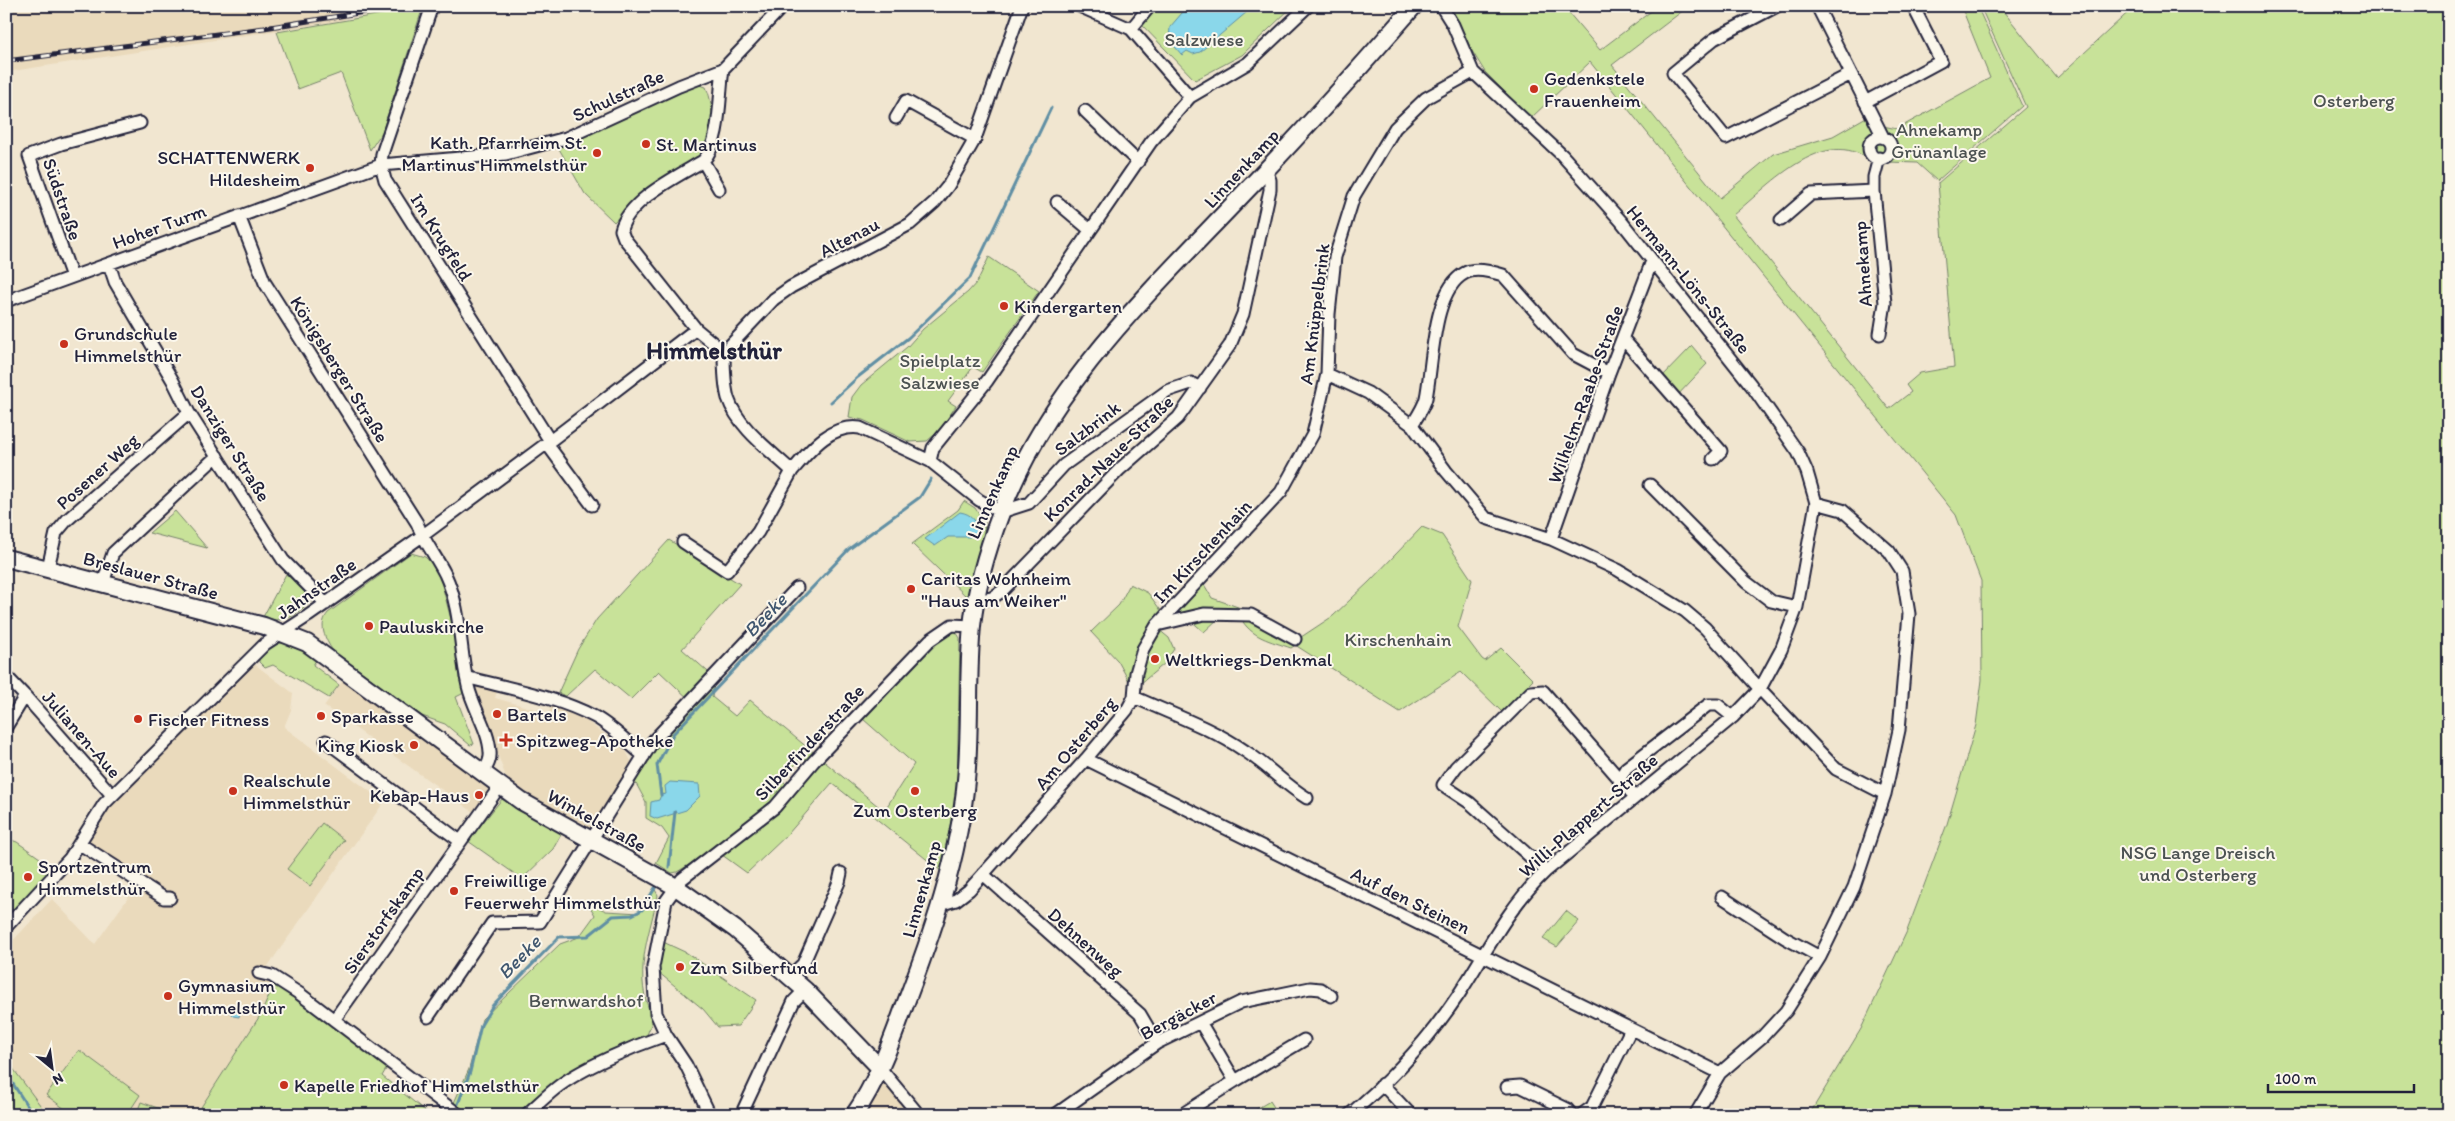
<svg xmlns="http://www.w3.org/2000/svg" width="2455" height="1121" viewBox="0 0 2455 1121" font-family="Itim,sans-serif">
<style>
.built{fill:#eadabc}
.green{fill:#c8e299;stroke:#75826a}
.water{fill:#8ad7ea;stroke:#608fa4}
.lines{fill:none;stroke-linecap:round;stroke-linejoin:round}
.stream{stroke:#608fa4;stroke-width:3}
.street-casing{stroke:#22223b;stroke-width:15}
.secondary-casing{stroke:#22223b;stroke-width:20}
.street{stroke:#fbf7ec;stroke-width:11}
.secondary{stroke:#fbf7ec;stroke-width:16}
.rail-casing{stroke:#22223b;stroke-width:5}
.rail{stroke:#fbf7ec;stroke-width:3;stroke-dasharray:9;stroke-linecap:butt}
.poi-dot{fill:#c8321e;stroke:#fbf7ec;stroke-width:2}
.labels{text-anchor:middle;stroke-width:4;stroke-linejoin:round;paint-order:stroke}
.park-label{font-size:19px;fill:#4c5252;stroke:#fbf7ec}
.poi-label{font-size:19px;fill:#22223b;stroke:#fbf7ec;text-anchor:start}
.street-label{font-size:19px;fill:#22223b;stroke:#fbf7ec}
.water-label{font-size:20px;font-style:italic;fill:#415870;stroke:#fbf7ec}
.district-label{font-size:24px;font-weight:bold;fill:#22223b;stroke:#fbf7ec}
</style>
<rect width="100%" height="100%" fill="#f1e6d0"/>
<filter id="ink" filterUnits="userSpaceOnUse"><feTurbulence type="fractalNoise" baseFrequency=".02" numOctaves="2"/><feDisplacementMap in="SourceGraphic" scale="10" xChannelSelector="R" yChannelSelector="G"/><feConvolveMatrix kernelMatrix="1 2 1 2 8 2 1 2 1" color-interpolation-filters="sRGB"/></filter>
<g filter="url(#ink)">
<path class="built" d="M6 6H346L345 20 6 72Z
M249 660 293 693 291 710 284 727 384 802 263 973 274 984 261 1014 196 1115H177L141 1103 136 1115H47L6 1059V948L52 899 95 944 140 881 80 844 93 819Z
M347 675 498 786 476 814 324 706Z
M473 686 497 691 495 698 549 713 551 706 555 707 584 719 626 751 633 765 590 829 581 827 541 805 508 783Z
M881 1076 914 1115H856Z"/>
<path class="green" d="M1155 6H1293L1242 55 1195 80 1140 23Z
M1451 6H1563L1600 50 1658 6H1689L1612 65 1720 198 1773 154 1833 136 1868 116 1883 126 1897 129 1990 78 1961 6H1977L2022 106 1937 181 1917 163 1888 162 1877 166C1828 119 1771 184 1733 215L1889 409 1911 392 1906 385 1920 373 1954 367 1938 183 2026 107 1980 6H1999L2057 78 2135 6H2449V1115H1809L1861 1029 1907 931 1947 824 1976 725 1982 680 1981 581 1956 515 1590 62 1531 118 1485 72 1472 51Z
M423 7 382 132 370 150 341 73 298 89 277 32Z
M696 84 706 87C716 110 712 132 704 156L640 194 614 222 585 194 558 147Z
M989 257 1039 291 982 372 973 367 948 401 956 406 939 431 927 441 910 442 863 420 849 417 852 397 861 385 907 347 923 329 968 292 977 282Z
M1692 346 1707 364 1676 397 1660 379Z
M964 501 975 508 985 523 983 539 967 597 912 544 958 510Z
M175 511 207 548 149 533Z
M1422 527 1442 535 1472 580 1458 627 1482 659 1485 661 1501 648 1533 680 1502 712 1461 672 1400 712 1292 643 1333 616 1369 582Z
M669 540 740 584 682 649 715 678 712 697 735 716 750 700 884 811 914 764 863 719C880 700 932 633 955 630L960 638 957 791 941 871 832 783 788 834 747 873 718 852 776 808 811 765 802 757 782 780 790 788C760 823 717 848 677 872L672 873 656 863 669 838 662 828 646 818V802L633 778 658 739 692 702 659 671 631 699 595 669 566 696 558 693 578 649 597 619Z
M411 553 425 557 434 565 440 577 454 631 459 678 464 693 456 697 474 744 470 745 445 724 422 716 333 651C325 639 318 625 328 613Z
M286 574 313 600C293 615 289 625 263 617Z
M1202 581 1212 598 1238 607 1248 613 1163 621Z
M1130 584 1148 593 1162 612 1158 629 1169 638 1174 649 1164 664 1140 684 1130 683 1118 661 1091 632 1119 605Z
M1240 617H1250L1295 641 1291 643 1294 646 1291 648C1271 641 1251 638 1240 617Z
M1219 618 1204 632 1189 619Z
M281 643H292L318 657 313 665 339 685 329 698 273 665 265 668 259 662V657L273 645Z
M502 799 562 833 553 849 522 879 468 841Z
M322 823 344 840 310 886 287 869Z
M6 838 17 842 57 870 6 921Z
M654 888 658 895C648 939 632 976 653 1019L647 1035 560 1077 516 1115H466L453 1105 469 1069 482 1019 560 944 579 937 595 915 587 902 606 911 639 913Z
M1566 911 1579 921 1557 947 1543 939Z
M661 941 687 953 756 1000 738 1026 718 1027 703 1009 658 972Z
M274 984 388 1066 382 1076 430 1115H196L261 1014Z
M79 1050 140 1095 127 1115H73L46 1095Z
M6 1059 46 1113 47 1115H6Z
M1270 1101 1279 1115H1246Z
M141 1102 177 1115H136Z"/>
<path class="water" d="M1188 6H1254L1200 52 1193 54 1187 51 1182 55 1169 40 1170 27Z
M960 512C972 514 978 521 977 534L969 537H948L935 546 925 539Z
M670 782 699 784 700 796 686 810 657 819 650 816 651 802 659 800 661 795 666 794 665 786Z
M230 1003 240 1012 239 1017 233 1016 227 1010Z"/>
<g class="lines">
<path class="stream" d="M831 402 858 377 908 338 970 278 1051 108
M661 795 657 765 673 734 849 549 920 497 931 479
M669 867 675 812
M6 1073 33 1115
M458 1104 470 1072 481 1025 493 1005 559 937 588 936 613 916 632 915 642 910 655 888"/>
<g class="street-casing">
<path id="street" d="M432 6 382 154 381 165 385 180 550 441V448L592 505
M1079 6 1131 29 1190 97
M1777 6 1714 39 1673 73 1726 138 1851 74
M1817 6 1883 137
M1131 29 1150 6
M723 69C719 95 721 143 703 161 678 176 628 200 621 230L624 238 696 329 724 352C724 367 724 383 728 398 738 428 771 451 792 471 810 450 830 424 860 428L930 461 979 500 1001 512 1029 503 1064 465 1167 391 1191 383 1200 388
M1865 102 1941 61 1913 6
M1085 111 1138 162
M896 118 906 101 975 139
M1869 148a11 11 0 1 1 22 0a11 11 0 1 1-22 0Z
M1879 158 1874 177V191L1885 303 1880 334
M703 161 719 189
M1057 202 1090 230
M239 216 265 283 417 523C424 542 436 556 445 574 462 610 459 648 468 686 473 708 489 730 490 752 491 760 487 766 483 773
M1781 220 1811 194 1874 191
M109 264 115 282 173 381 189 413 283 560 326 604
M72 277 29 156 61 144 140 123
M6 301 381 165 506 154 566 138 679 86 723 69 783 6
M1624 340 1721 451 1713 459
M724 352 774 299 791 287 910 224 935 202 948 186 975 139 1022 6
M1327 374 1368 393 1412 425 1446 471 1486 518 1551 539 1618 570 1685 611 1705 628 1760 689 1836 769 1885 794
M1412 425C1417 417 1424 407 1426 398 1433 364 1432 290 1465 273 1475 267 1493 272 1503 275L1573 354 1609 373
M930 461 933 448 987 381 1151 142 1190 97 1248 63 1308 6
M1650 485 1746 582 1771 601 1797 607
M1551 539 1609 373 1652 261
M683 542 727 571 758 532 792 471
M48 568 56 533 67 520 189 413
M103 583 113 553 217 456
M975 601 992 598 1002 591 1120 469 1178 418 1230 345 1243 314 1270 190V180L1266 171
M1157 625 1204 614 1251 615 1295 639
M6 676 25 696
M466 677C507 688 558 697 595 717 613 727 628 743 644 756
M1134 697C1171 714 1212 728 1245 751 1267 765 1284 784 1307 798
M6 727 25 696 112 795
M326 741 460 841
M1086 759 1720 1073
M1619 780 1626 768 1708 705H1718L1733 717
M80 844 164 898H170
M1546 871 1470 803 1443 785 1456 767 1531 692 1543 691 1635 797
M983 874 1140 1014 1157 1043
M1722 897 1785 938 1820 957
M939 905 956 900 969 890 1086 759 1127 710 1134 697 1136 673 1143 649 1157 625 1281 492 1313 434 1327 374 1329 314 1335 257 1354 196 1369 171 1395 128 1426 98 1473 72
M6 927 70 858 104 804 265 644 308 616 422 536 550 441 696 329
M259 973 272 976 300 994 459 1115
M790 976 803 964 839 882 841 873
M428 1017 492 923 540 922 653 741 797 588
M334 1020 500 786
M1200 1022 1235 1081 1304 1040
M880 1068 919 1115
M1382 1084 1411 1115
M1507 1087 1520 1086 1567 1109 1572 1115
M526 1115C536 1106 545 1097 555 1089 581 1068 634 1046 666 1035
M710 1115 686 1065 666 1035 656 1013 653 967 666 901 682 879 775 807 814 761 930 640 952 625 972 626
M741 1115 794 1001 805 990
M1055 1115 1157 1043 1200 1022 1241 1002 1310 988 1321 989 1331 996
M1181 1115 1235 1081
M1349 1115C1390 1081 1429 1039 1459 994 1487 951 1508 907 1546 871L1733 717 1760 689 1781 650 1797 607 1816 503 1807 472 1798 452 1751 385 1621 221 1562 155 1473 72 1453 25 1441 6
M1581 1115 1592 1107 1631 1029
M1695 1115 1720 1073 1763 1036 1786 1011 1820 957 1854 887 1885 794 1899 730 1909 614 1902 571 1889 551 1842 510 1816 503"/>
</g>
<g class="secondary-casing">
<path id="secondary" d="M6 558 264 626 307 643 521 801 676 887 735 929 805 990 880 1068
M854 1115C876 1083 890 1046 903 1010 931 937 959 859 966 780 971 729 967 677 972 626 976 587 987 550 1001 513 1048 386 1154 288 1245 192 1303 132 1359 69 1414 6"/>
</g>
<use href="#street" class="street"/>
<use href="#secondary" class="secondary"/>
<g class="rail-casing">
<path id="rail" d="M6 61 264 28 403 6"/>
</g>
<use href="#rail" class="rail"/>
</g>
</g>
<g class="poi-dot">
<circle cx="1534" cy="89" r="5"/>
<circle cx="646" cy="144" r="5"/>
<circle cx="597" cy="153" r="5"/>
<circle cx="310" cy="168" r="5"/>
<circle cx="1004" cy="306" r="5"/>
<circle cx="64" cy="344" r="5"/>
<circle cx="911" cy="589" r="5"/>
<circle cx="369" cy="626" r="5"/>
<circle cx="1155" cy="659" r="5"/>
<circle cx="497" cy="714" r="5"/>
<circle cx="321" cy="716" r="5"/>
<circle cx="138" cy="719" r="5"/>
<path d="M503.5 732.5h5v5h5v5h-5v5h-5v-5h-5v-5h5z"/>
<circle cx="414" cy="745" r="5"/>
<circle cx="233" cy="791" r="5"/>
<circle cx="915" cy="791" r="5"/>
<circle cx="479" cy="795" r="5"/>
<circle cx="28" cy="877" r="5"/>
<circle cx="454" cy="891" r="5"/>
<circle cx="680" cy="967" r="5"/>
<circle cx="168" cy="996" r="5"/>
<circle cx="284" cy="1085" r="5"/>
</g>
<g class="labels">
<g class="park-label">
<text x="1204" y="46">Salzwiese</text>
<text x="2354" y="107">Osterberg</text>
<text x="1939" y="136">Ahnekamp<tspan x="1939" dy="22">Grünanlage</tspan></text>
<text x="940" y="367">Spielplatz<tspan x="940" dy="22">Salzwiese</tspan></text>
<text x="1398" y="646">Kirschenhain</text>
<text x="2198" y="859">NSG Lange Dreisch<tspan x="2198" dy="22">und Osterberg</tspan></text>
<text x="586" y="1007">Bernwardshof</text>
</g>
<g class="poi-label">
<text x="1544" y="85">Gedenkstele<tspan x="1544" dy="22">Frauenheim</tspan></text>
<text x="587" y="149" text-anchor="end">Kath. Pfarrheim St.<tspan x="587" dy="22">Martinus Himmelsthür</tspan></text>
<text x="656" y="151">St. Martinus</text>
<text x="300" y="164" text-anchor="end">SCHATTENWERK<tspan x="300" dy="22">Hildesheim</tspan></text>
<text x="1014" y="313">Kindergarten</text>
<text x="74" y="340">Grundschule<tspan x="74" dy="22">Himmelsthür</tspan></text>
<text x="921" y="585">Caritas Wohnheim<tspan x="921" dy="22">"Haus am Weiher"</tspan></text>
<text x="379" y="633">Pauluskirche</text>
<text x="1165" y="666">Weltkriegs-Denkmal</text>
<text x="507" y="721">Bartels</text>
<text x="331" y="723">Sparkasse</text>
<text x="148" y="726">Fischer Fitness</text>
<text x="516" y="747">Spitzweg-Apotheke</text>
<text x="404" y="752" text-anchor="end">King Kiosk</text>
<text x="243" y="787">Realschule<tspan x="243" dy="22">Himmelsthür</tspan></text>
<text x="469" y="802" text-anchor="end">Kebap-Haus</text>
<text x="915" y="817" text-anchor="middle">Zum Osterberg</text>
<text x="38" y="873">Sportzentrum<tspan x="38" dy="22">Himmelsthür</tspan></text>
<text x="464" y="887">Freiwillige<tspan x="464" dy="22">Feuerwehr Himmelsthür</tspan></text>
<text x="690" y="974">Zum Silberfund</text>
<text x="178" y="992">Gymnasium<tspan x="178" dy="22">Himmelsthür</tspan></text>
<text x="294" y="1092">Kapelle Friedhof Himmelsthür</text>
</g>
<g class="street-label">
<text transform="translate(618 95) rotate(-25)" y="7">Schulstraße</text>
<text transform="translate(1241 168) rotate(-47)" y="7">Linnenkamp</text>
<text transform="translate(63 199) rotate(71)" y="7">Südstraße</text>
<text transform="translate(159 226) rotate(-20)" y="7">Hoher Turm</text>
<text transform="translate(442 237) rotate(58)" y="7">Im Krugfeld</text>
<text transform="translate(849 237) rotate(-28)" y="7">Altenau</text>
<text transform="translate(1862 264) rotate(-94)" y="7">Ahnekamp</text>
<text transform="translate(1689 279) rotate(51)" y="7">Hermann-Löns-Straße</text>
<text transform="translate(1314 314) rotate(-83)" y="7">Am Knüppelbrink</text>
<text transform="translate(340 369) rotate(58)" y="7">Königsberger Straße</text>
<text transform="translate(1585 394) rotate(-70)" y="7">Wilhelm-Raabe-Straße</text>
<text transform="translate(1087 428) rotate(-37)" y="7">Salzbrink</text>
<text transform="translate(231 443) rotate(58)" y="7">Danziger Straße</text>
<text transform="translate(1108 458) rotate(-44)" y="7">Konrad-Naue-Straße</text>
<text transform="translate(97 471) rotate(-42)" y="7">Posener Weg</text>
<text transform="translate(992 492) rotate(-66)" y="7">Linnenkamp</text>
<text transform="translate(1202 551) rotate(-47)" y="7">Im Kirschenhain</text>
<text transform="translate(151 575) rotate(15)" y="7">Breslauer Straße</text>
<text transform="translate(316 588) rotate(-35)" y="7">Jahnstraße</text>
<text transform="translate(82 734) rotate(49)" y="7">Julianen-Aue</text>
<text transform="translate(809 742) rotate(-47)" y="7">Silberfinderstraße</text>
<text transform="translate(1075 743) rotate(-50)" y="7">Am Osterberg</text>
<text transform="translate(1588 815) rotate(-41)" y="7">Willi-Plappert-Straße</text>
<text transform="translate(597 820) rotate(29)" y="7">Winkelstraße</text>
<text transform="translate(921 889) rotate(-74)" y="7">Linnenkamp</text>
<text transform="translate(1411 900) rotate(26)" y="7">Auf den Steinen</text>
<text transform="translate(383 920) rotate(-55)" y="7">Sierstorfskamp</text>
<text transform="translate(1086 942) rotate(42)" y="7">Dehnenweg</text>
<text transform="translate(1178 1015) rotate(-28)" y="7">Bergäcker</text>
</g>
<g class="water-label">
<text transform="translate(765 615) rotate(-46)" y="7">Beeke</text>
<text transform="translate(519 957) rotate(-46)" y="7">Beeke</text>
</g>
<g class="district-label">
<text x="714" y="359">Himmelsthür</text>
</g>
</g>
<rect width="2455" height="1121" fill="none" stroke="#fbf7ec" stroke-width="25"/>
<rect x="12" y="12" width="2430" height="1096" fill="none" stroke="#22223b" stroke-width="2" filter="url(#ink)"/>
<g transform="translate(52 1068) rotate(151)" stroke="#fbf7ec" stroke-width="4" paint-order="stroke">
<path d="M0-4L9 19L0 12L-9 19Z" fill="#22223b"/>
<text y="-8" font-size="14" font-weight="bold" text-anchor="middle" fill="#22223b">N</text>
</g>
<path d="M2268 1084v8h146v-8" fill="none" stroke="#22223b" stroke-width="2.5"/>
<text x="2275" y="1084" font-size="15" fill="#22223b" stroke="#fbf7ec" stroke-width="4" paint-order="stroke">100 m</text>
</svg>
